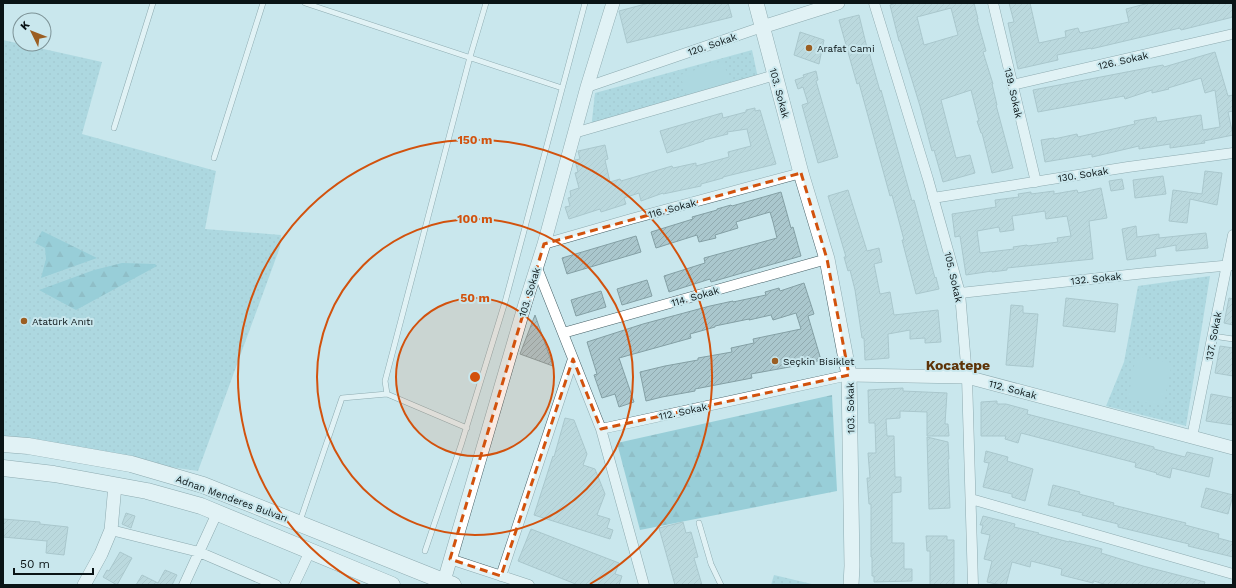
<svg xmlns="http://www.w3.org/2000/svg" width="1236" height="588" viewBox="0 0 1236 588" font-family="'Work Sans',sans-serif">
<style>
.green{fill:url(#green-dots)}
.forest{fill:url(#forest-firs)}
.pitch{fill:#8dc6d1}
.building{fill:url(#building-hatch);stroke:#84a0a5;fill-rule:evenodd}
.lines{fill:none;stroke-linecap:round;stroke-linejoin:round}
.service-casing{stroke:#476167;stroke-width:6}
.minor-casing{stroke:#476167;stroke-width:11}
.tertiary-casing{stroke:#476167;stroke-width:14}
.secondary-casing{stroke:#476167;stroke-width:16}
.primary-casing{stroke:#476167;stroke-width:17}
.service{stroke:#fff;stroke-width:5}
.minor{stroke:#fff;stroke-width:10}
.tertiary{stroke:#fff;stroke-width:13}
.secondary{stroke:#fff;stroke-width:15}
.primary{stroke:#fff;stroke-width:16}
.marked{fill:none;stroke:#d2520d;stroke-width:3;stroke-dasharray:8 5;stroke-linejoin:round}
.ring{fill:none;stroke:#d2520d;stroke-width:2}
.poi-dot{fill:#9b5e22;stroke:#c9e7ed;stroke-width:1.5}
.labels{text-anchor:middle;stroke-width:4;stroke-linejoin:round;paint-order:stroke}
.street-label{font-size:10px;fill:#0a1416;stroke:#c9e7ed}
.poi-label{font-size:10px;fill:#0a1416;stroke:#c9e7ed;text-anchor:start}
.district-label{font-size:14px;font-weight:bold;fill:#5d3307;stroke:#c9e7ed}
.centre{fill:#d2520d;stroke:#c9e7ed;stroke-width:2}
.ring-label{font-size:12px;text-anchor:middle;font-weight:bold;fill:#d2520d;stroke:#c9e7ed;stroke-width:4;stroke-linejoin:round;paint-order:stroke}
</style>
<defs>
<pattern id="green-dots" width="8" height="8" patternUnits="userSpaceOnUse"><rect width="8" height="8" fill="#8dc6d1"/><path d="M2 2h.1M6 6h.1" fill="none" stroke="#78a9b3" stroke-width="1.8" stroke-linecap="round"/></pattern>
<pattern id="forest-firs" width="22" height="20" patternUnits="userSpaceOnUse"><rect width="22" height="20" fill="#5dafbe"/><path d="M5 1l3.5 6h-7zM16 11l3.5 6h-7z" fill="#4b8d99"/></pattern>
<pattern id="building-hatch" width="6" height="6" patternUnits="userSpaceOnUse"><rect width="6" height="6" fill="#aac7cd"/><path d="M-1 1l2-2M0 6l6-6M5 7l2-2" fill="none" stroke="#91aaaf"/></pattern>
</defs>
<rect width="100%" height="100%" fill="#c9e7ed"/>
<path class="green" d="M3 40 102 62 82 134 216 171 205 229 281 235 280 247 198 471 3 443Z
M752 50 758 78 591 129 595 93Z
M1210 276 1186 426 1106 406 1124 362 1138 286Z
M774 575 816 585H771Z"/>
<path class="forest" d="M42 231 97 258 41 278 46 259 45 248 35 243Z
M122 263 155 264 157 266 76 310 39 290 94 270Z
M832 395 837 491 640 530 617 443Z"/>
<path class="pitch" d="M723 61 731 85 688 99 680 75Z
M1136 356 1172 363 1163 406 1128 399Z"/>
<path class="building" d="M649 3H728L732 17 627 43 619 11Z
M896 3H974L978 19H977L986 51 983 52 993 84H992L997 105H996L1013 168 992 173 982 133H981L977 121H979L971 90 941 100 956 158 970 155 975 173 943 182 934 150 932 151 920 106 900 41H899L890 5ZM951 8 958 35 924 45 917 17Z
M1009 3H1030L1039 43 1066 37 1065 31 1078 28 1080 33 1129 22 1126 9 1149 3H1233V17L1181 30 1180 28 1091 49V48L1057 55 1058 60 1018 69 1008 23 1014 22Z
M859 15 868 52H869L880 91 881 90 912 201 914 200 935 278 936 277 939 289 916 294 902 240H904L892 195 890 196 859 83 857 84 839 20Z
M800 32 824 40 819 64 794 55Z
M1215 52 1228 96 1233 95V111L1228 112 1233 135 1204 141 1205 143 1170 148V144L1139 149V146L1092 157V154L1045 162 1041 140 1054 138V139L1077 134 1078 137 1135 124 1134 121 1156 117 1157 122 1201 115 1203 130 1220 127 1215 90 1205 93 1201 78 1168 88 1169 89 1152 93V90L1125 99 1124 96 1038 112 1033 90 1163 65 1164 67Z
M816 71 818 80 816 81 838 157 818 163 802 105 808 103 803 87 798 89 795 80 804 77 803 75Z
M755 108V111L760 110 776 164 723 177V178L701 184V186L663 194V193L641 201 639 193 624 198 626 204 601 212 600 209 569 219 565 207 570 206 568 198 571 197 570 191 579 188 575 173 578 172 575 160 580 159 578 151 605 145 608 159 605 160 610 182 620 179 621 181 672 166 673 168 696 163V166L729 157 728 152 751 146 747 129 727 132 728 134 704 140V141L667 153 660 131 722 113 723 118 746 112V110Z
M1205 171 1222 173 1217 205 1190 199 1187 223 1169 221 1173 190 1202 194Z
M1163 176 1166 194 1135 198 1133 180Z
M1122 179 1124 189 1111 191 1109 181Z
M1101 188 1107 218 1089 221 1093 259 1007 268V270L992 272V271L966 275 960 236 955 237 952 214 996 207 995 200 1019 197 1018 194 1031 192V194L1054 191V194L1077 190 1078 193ZM1045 211 1046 219 1067 216 1071 236 1057 238 1058 242 1028 246 1027 245 1013 247 1014 249 980 253 977 231 999 227 1000 232 1014 230 1012 216Z
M848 190 867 251 879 248 882 262 874 264 880 294 890 292 894 315 938 310 941 342 925 343V338L910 339V330L888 334 889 358 865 360 864 338H862L855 290 850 270 848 271 844 257H846L828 196Z
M781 192 791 228 793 227 801 256 711 282 710 279 669 292 664 276 705 263 704 258 777 238 773 222 770 212 736 222 738 228 715 235 716 238 699 242 697 235 656 248 651 232 693 219 692 217 717 210V209L731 205 732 206Z
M1136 226 1137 237 1159 234V238L1206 233 1208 248 1176 251V245L1155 249 1156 256 1127 260 1122 229Z
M636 236 641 252 567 274 562 258Z
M647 280 652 296 622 305 617 289Z
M804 283 814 314 808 316 821 360 806 364 751 374 752 378 695 389V391L662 397 646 401 640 372 665 366 698 360V358L732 352 731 348 754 343 753 339 801 329 796 313 773 320 771 315 749 320V319L715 326V327L690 334 691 338 619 358 634 402 619 407 615 394 602 398 594 375 597 374 587 342 643 324 710 306 733 301V302L766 295 765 292 779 288 780 291Z
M601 291 606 307 576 316 571 300Z
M1066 298 1118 304 1115 332 1063 326Z
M1229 298 1233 299V325L1224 323Z
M1011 305 1023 306V313L1038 314 1033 367 1006 365Z
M535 315 553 366 520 354Z
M1220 346 1233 348V376L1215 373Z
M903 388V391L947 393 945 424H948L949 436H927V412L900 411V418L886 419 887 436H894L895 477H901V492L892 493V543H904V569H912V581L874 582V576H872V557H871V504H869L867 478H870L868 453H876L875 423H869L868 390Z
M1211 394 1233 398V425L1206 421Z
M997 401V404H1006L1028 410 1027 414 1154 447V449L1185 457 1187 452 1213 458 1209 477 1172 468 1170 478 1156 474 1157 473 1135 467 1136 463 1021 433 1018 443 1005 439 1006 436H981V402Z
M565 418 574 420 587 454 583 465 595 469 605 494 597 515 610 519 607 528 613 530 610 539 534 515 553 456 554 457Z
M927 437 948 442 949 459H948L950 508 929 509Z
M986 451 1008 457 1007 461 1033 469 1025 501 1012 497V494L983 487 989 463 984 462Z
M1053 485 1080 492 1079 494 1114 503 1113 505 1186 523 1185 525 1219 534 1218 538 1233 542V557L1188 546 1189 544 1118 527V524L1082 515 1083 513 1048 505Z
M1206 488 1233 495 1228 514 1201 507Z
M126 513 135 516 131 528 122 524Z
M983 516 1015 524 1014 527 1039 533 1038 534 1069 542V541L1102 549 1101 553 1143 566 1205 582 1204 585H1107L1094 581 1093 583 1061 575 1062 569 1031 561 1030 567 1012 562 1006 585H1001L987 582 992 561 984 559 990 535 981 533 983 525H980Z
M3 519 40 522V524L68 527 64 555 46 553 47 541 3 537Z
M683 522 686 533 691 532 698 557 694 558 702 585H675L659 528Z
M531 529 619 563 615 574 622 576 619 585H578L518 561Z
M926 536H947V540H954V585H930V551H927Z
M120 552 132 558 117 585 103 577 107 570 109 571Z
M165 570 177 575 172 585H136L142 575 158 583Z"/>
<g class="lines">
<g class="service-casing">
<path id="service" d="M305 3 562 88
M114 128 153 3
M214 158 263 3
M1213 336 1233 339
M467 428 387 394 385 381 470 57 486 3
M300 521 342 398 387 394
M699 523 711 564 721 585
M425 551 461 445 505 302 585 3"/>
</g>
<g class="minor-casing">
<path id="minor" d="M874 3 928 179 960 293 967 377 973 585
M993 3 1036 182
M1012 85 1233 34
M587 87 762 27
M574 133 775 75
M933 198 1128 167 1233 153
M544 244 631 219 801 173
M537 268 601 429 644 585
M960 293 1146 273 1233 265
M563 333 827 259
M601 429 849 375
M1192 437 1233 235
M971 499 1233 574
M111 530 199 552 276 585
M450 559 529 585
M501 576 573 359
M184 585 217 513
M294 585 310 551"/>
</g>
<g class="tertiary-casing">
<path id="tertiary" d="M762 27 838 3
M849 375 967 377 1233 448
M444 581 525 304 544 244 587 87 613 3
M84 585 101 554 111 530 115 485"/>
</g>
<g class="secondary-casing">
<path id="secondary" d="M756 3 801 173 827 259 849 375 852 566 851 585"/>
</g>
<g class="primary-casing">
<path id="primary" d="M3 444 28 446 131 464 203 485 453 585
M3 468 54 474 147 491 201 506 392 585"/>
</g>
<use href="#service" class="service"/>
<use href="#minor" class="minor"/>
<use href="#tertiary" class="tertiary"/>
<use href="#secondary" class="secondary"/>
<use href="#primary" class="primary"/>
</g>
<path d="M0 0H1236V588H0ZM801 173 827 259 849 375 601 429 573 359 501 576 450 559 544 244Z" fill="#c9e7ed" fill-opacity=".55" fill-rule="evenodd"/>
<path class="marked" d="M801 173 827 259 849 375 601 429 573 359 501 576 450 559 544 244Z"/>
<circle cx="475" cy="377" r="79" fill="#d2520d" fill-opacity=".12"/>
<g class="ring">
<circle cx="475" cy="377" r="79"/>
<circle cx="475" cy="377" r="158"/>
<path d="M360 584A237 237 0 1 1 590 584"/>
</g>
<g class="poi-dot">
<circle cx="809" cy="48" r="4"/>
<circle cx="24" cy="321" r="4"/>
<circle cx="775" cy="361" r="4"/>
</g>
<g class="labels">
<g class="street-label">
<text transform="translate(712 44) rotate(-19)" y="4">120. Sokak</text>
<text transform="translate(1123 60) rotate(-13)" y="4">126. Sokak</text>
<text transform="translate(780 93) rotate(75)" y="4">103. Sokak</text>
<text transform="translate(1014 93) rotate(77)" y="4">139. Sokak</text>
<text transform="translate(1083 174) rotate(-9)" y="4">130. Sokak</text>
<text transform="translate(672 208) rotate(-15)" y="4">116. Sokak</text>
<text transform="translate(954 277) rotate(77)" y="4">105. Sokak</text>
<text transform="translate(1096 278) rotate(-6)" y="4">132. Sokak</text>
<text transform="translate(529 292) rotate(-73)" y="4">103. Sokak</text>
<text transform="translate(695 296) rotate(-16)" y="4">114. Sokak</text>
<text transform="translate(1213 336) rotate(-79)" y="4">137. Sokak</text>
<text transform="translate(1013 389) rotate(15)" y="4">112. Sokak</text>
<text transform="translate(850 408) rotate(-91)" y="4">103. Sokak</text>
<text transform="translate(683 411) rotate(-12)" y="4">112. Sokak</text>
<text transform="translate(232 498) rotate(20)" y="4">Adnan Menderes Bulvarı</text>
</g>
<g class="poi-label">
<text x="817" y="52">Arafat Cami</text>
<text x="32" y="325">Atatürk Anıtı</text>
<text x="783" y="365">Seçkin Bisiklet</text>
</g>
<g class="district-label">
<text x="958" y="370">Kocatepe</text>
</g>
</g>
<circle cx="475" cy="377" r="6" class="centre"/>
<g class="ring-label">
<text x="475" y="144">150 m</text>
<text x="475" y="223">100 m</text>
<text x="475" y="302">50 m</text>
</g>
<rect width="1236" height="588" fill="none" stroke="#0a1416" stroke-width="8"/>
<g transform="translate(32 32) rotate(313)"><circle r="19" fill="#c9e7ed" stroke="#7d9397"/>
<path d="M0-3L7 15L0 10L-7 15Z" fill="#9b5e22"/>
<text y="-6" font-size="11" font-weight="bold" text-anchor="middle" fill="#0a1416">K</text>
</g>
<path d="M14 568v6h79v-6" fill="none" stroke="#0a1416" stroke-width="2"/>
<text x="20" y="568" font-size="12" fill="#0a1416" stroke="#c9e7ed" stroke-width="3" paint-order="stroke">50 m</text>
</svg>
